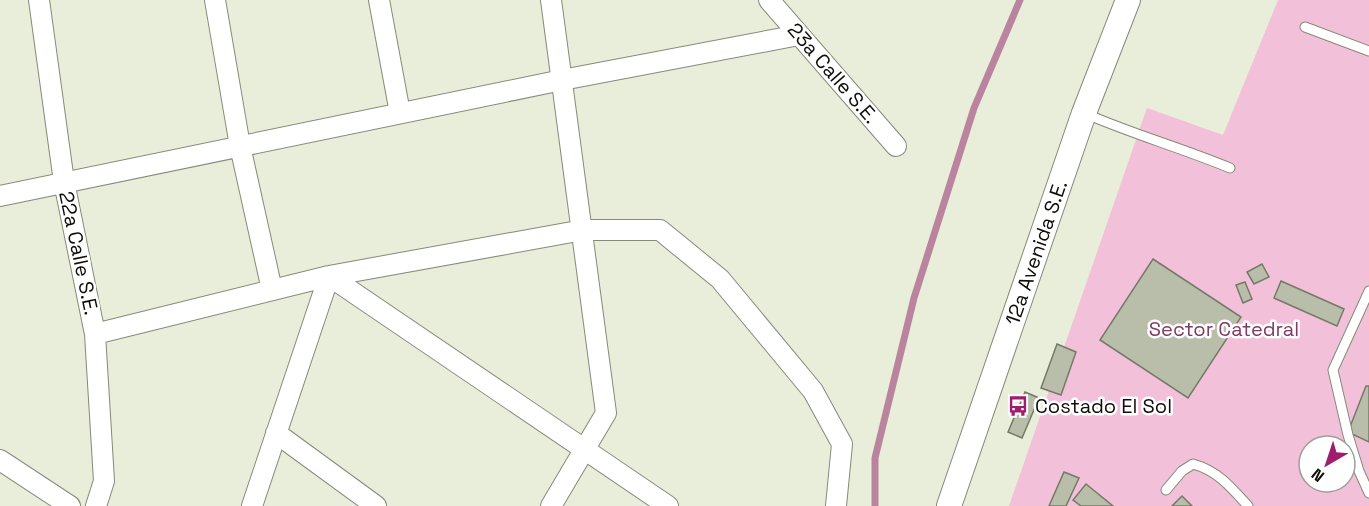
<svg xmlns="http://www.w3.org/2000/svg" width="1369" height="506" viewBox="0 0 1369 506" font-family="'Space Grotesk',sans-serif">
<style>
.green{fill:#f2c0d8;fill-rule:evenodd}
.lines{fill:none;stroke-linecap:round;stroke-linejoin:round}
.stream{stroke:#ba849f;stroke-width:7}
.building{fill:#b9beab;stroke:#757968;stroke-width:1.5}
.service-casing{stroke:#868a78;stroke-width:11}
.minor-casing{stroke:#868a78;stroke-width:22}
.tertiary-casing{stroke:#868a78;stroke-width:26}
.service{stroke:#fff;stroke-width:9}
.minor{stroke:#fff;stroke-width:20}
.tertiary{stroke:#fff;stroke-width:24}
.labels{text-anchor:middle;stroke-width:5;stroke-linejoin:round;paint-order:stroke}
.street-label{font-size:20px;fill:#0d0e08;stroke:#fff}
.park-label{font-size:20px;fill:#803c62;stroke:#fff}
.poi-label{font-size:20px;fill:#0d0e08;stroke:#fff;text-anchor:start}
</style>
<rect width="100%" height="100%" fill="#e8eeda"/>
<path class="green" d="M1278 0H1369V506H1009L1147 108 1223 135ZM1309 446H1345V482H1309Z"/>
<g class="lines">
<path class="stream" d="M875 506V458L914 298 974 108 1020 0"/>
</g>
<path class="building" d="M1153 259 1241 317 1188 398 1100 340Z
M1262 264 1269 277 1254 284 1247 272Z
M1281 281 1344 309 1337 326 1274 298Z
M1245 282 1252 299 1243 303 1236 285Z
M1057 344 1076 352 1061 395 1041 388Z
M1366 386H1369V442L1348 432Z
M1025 392 1039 398 1022 438 1008 432Z
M1064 472 1079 478 1066 506H1049Z
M1086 484 1113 506H1081L1073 500Z
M1182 496 1192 506H1172Z"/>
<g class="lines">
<g class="service-casing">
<path id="service" d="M1305 27 1369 51
M1084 113C1132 134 1182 148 1230 168
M1369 291 1333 370 1348 435 1359 471 1369 493
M1166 490 1182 471 1193 464C1218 471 1231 487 1248 506"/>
</g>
<g class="minor-casing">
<path id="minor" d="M39 0 64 182 95 334 104 481 96 506
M215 0 240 146 272 290
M379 0 400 113
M769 0 896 146
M0 196 562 80 799 35
M329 276 668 506
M95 334 329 276 583 230H660L720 279 813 391 842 444 836 506
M276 433 376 506
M0 460 70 506
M252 506 329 276
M551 506 606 413 551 0"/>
</g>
<g class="tertiary-casing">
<g id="tertiary">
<path id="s1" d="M949 506 1084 113 1128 0"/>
</g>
</g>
<use href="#service" class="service"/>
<use href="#minor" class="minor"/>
<use href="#tertiary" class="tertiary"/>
</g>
<defs>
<g id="bus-bare" transform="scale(1.62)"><path d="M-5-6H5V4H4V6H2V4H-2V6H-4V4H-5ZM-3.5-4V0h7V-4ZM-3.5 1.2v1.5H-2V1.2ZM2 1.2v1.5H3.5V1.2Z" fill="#9e1d6f" stroke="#fff" stroke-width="2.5" paint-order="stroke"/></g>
</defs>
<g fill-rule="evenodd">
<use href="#bus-bare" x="1018" y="406"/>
</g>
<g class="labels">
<g class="street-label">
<text transform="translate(833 73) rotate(49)" y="7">23a Calle S.E.</text>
<text dy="7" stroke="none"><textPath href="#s1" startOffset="268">12a Avenida S.E.</textPath></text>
<text transform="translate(79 253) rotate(78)" y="7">22a Calle S.E.</text>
</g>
<g class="park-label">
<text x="1224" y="336">Sector Catedral</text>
</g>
<g class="poi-label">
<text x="1035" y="413">Costado El Sol</text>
</g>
</g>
<g transform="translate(1327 464) rotate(219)"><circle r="28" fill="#ffffff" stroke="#9e9f9c" stroke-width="1.5"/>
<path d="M0-4.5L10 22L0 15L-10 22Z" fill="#9e1d6f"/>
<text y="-9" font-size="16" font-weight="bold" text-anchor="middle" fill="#0d0e08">N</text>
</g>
</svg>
